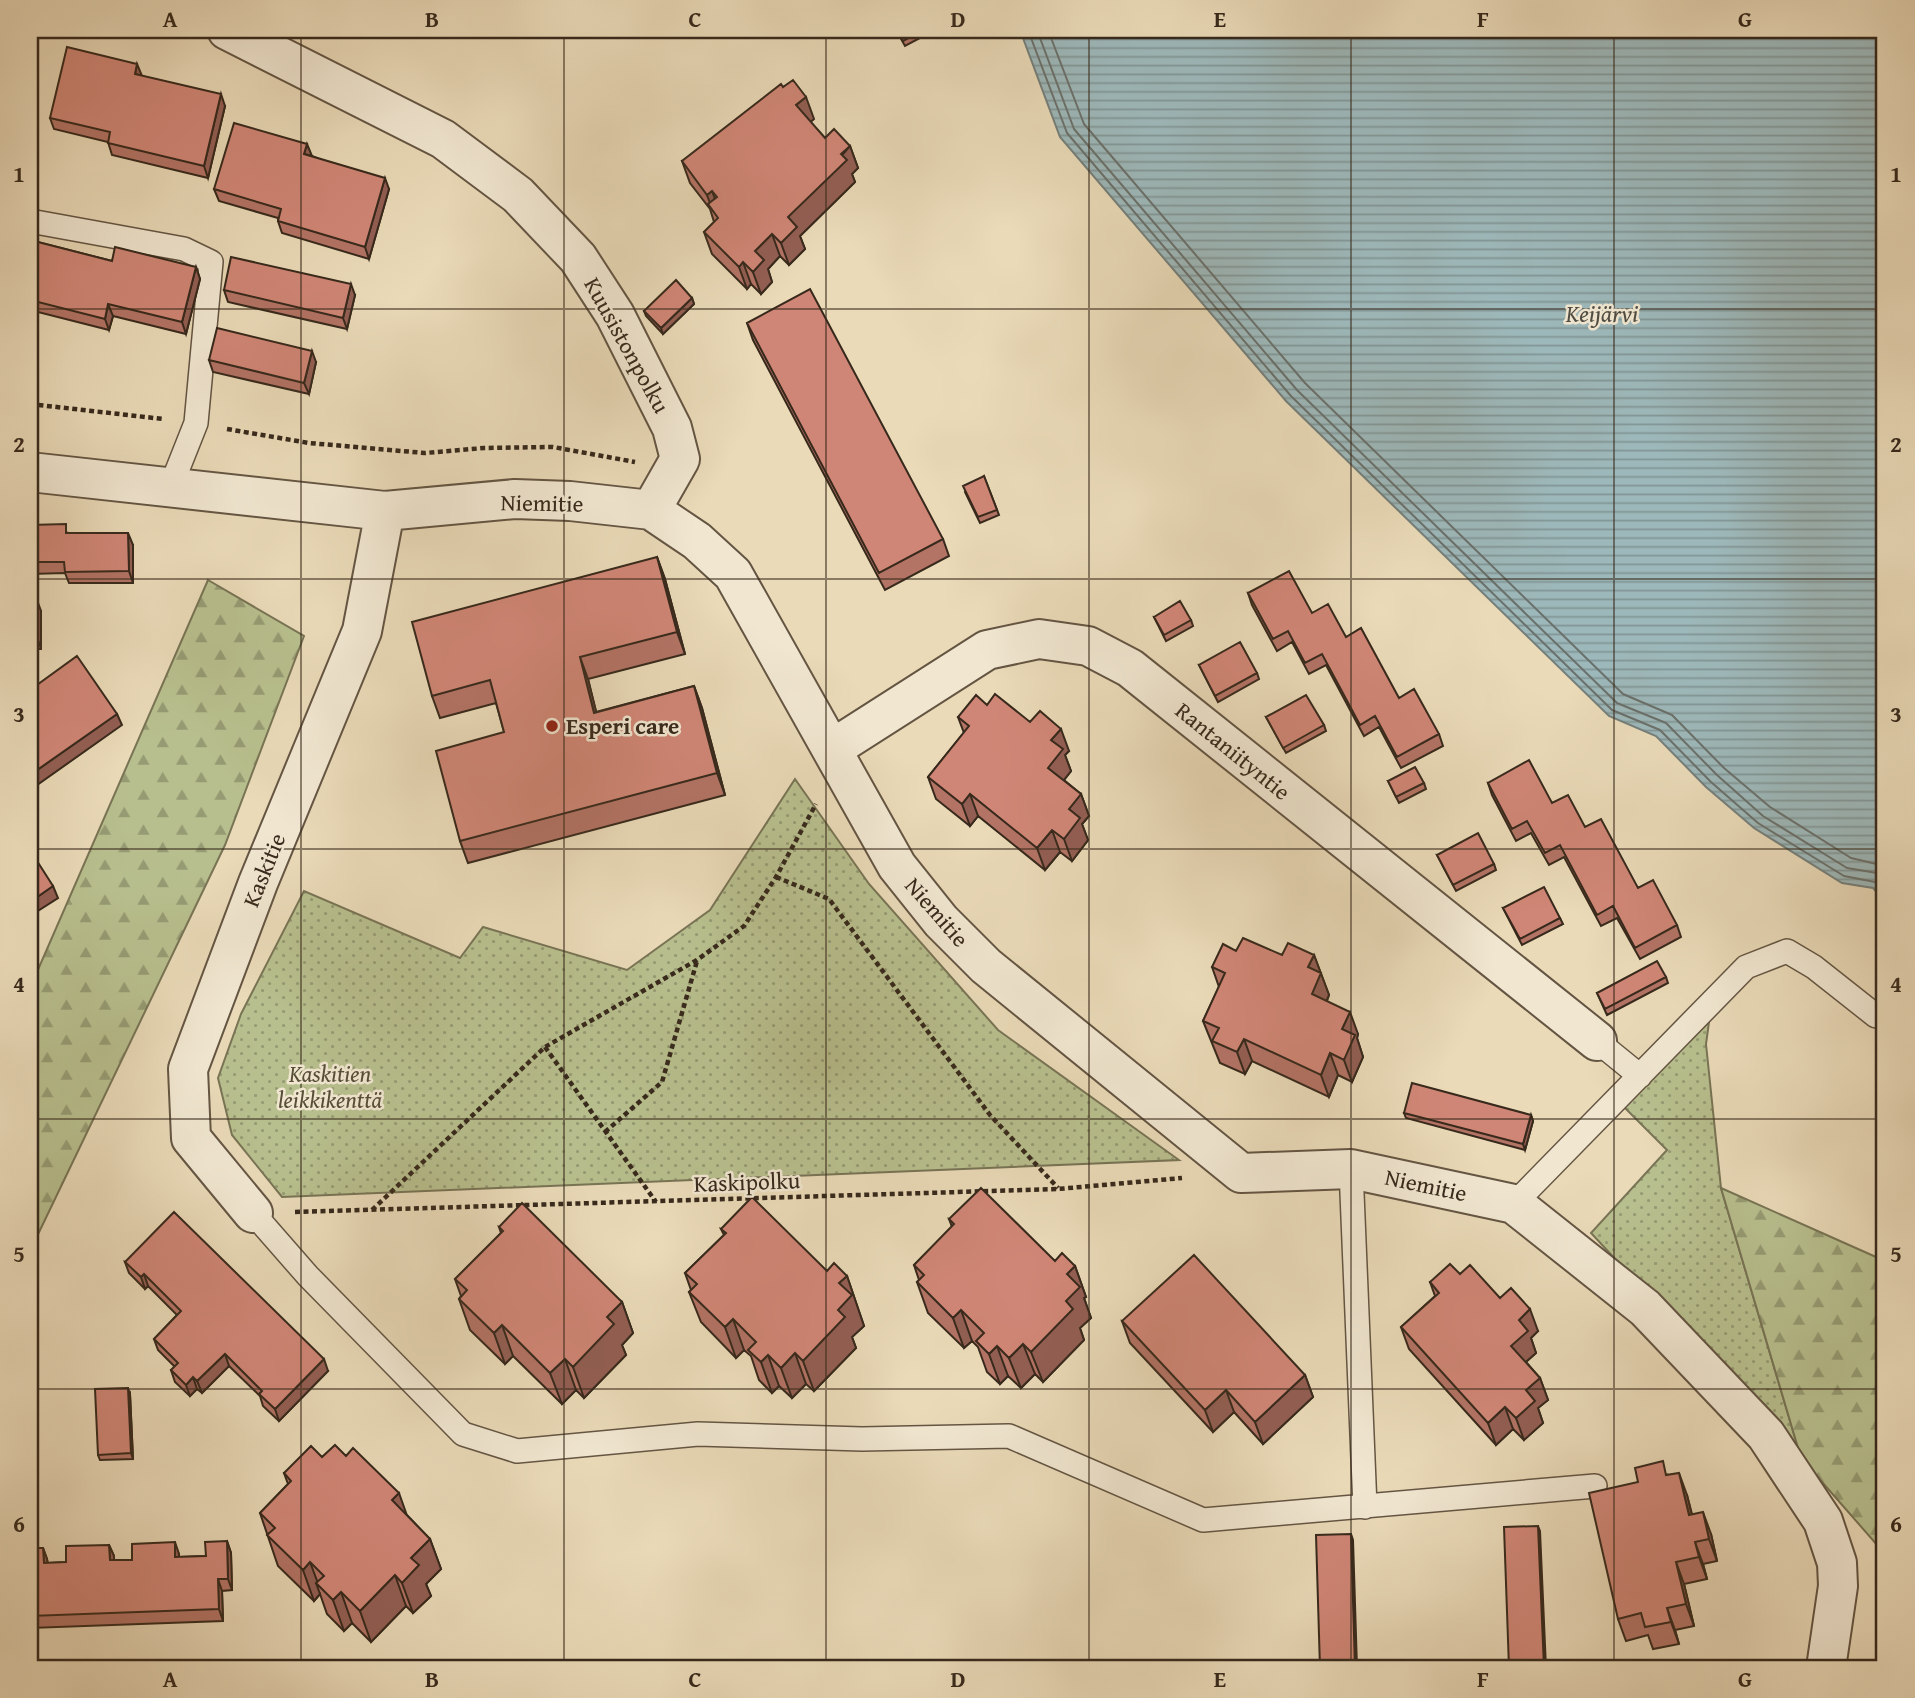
<svg xmlns="http://www.w3.org/2000/svg" width="1915" height="1698" viewBox="0 0 1915 1698" font-family="'Gentium Book Plus',serif">
<style>
.grass{fill:url(#grass-dots);stroke:#787455;stroke-width:2}
.forest{fill:url(#forest-firs);stroke:#787455;stroke-width:2}
.water{fill:url(#water-rules);stroke:#747f7b;stroke-width:2}
.lines{fill:none;stroke-linecap:round;stroke-linejoin:round}
.shore{stroke:#6a706b;stroke-width:2}
.service-casing{stroke:#645543;stroke-width:26}
.minor-casing{stroke:#645543;stroke-width:42}
.path{stroke:#37291c;stroke-width:4.5;stroke-dasharray:5 3.5;stroke-linecap:butt}
.service{stroke:#f1e7d1;stroke-width:23}
.minor{stroke:#f1e7d1;stroke-width:38}
.wall{fill:#b37365;stroke:#37291c;stroke-width:2}
.shaded-wall{fill:#925e53;stroke:#37291c;stroke-width:2}
.building{fill:#d08676;stroke:#37291c;stroke-width:2}
.grid{fill:none;stroke:#37291c;stroke-width:2;stroke-opacity:0.55}
.poi-dot{fill:#8f2418;stroke:#f1e7d1;stroke-width:2.5}
.labels{text-anchor:middle;stroke-width:5;stroke-linejoin:round;paint-order:stroke}
.street-label{font-size:23px;fill:#37291c;stroke:#f1e7d1}
.poi-label{font-size:23px;font-weight:bold;fill:#37291c;stroke:#f1e7d1;text-anchor:start}
.park-label{font-size:23px;font-style:italic;fill:#574e38;stroke:#f1e7d1}
.water-label{font-size:24px;font-style:italic;fill:#504d44;stroke:#f1e7d1}
.neatline{fill:none;stroke:#37291c;stroke-width:2.5}
.grid-label{font-size:23px;text-anchor:middle;font-weight:bold;fill:#37291c}
</style>
<defs>
<pattern id="grass-dots" width="8" height="8" patternUnits="userSpaceOnUse" patternTransform="scale(1.75)"><rect width="8" height="8" fill="#b8bf8e"/><path d="M2 2h.1M6 6h.1" fill="none" stroke="#969b73" stroke-width="1.8" stroke-linecap="round"/></pattern>
<pattern id="forest-firs" width="22" height="20" patternUnits="userSpaceOnUse" patternTransform="scale(1.75)"><rect width="22" height="20" fill="#b8bf8e"/><path d="M5 1l3.5 6h-7zM16 11l3.5 6h-7z" fill="#969b73"/></pattern>
<pattern id="water-rules" width="6" height="5" patternUnits="userSpaceOnUse" patternTransform="scale(1.75)"><rect width="6" height="5" fill="#9db8ba"/><path d="M0 2.5h6" fill="none" stroke="#819696"/></pattern>
</defs>
<rect width="100%" height="100%" fill="#eadab8"/>
<filter id="stains"><feTurbulence type="fractalNoise" baseFrequency=".00286" numOctaves="4"/><feColorMatrix values="0 0 0 0 .2 0 0 0 0 .09 0 0 0 0 .02 0 0 0 .5 -.17"/></filter>
<radialGradient id="worn" r=".72"><stop offset=".6" stop-color="#630" stop-opacity="0"/><stop offset="1" stop-color="#630" stop-opacity=".3"/></radialGradient>
<path class="grass" d="M795 779 869 884 998 1030 1179 1160 282 1197 232 1135 218 1078 241 1014 304 891 460 958 483 927 627 970 710 910Z
M1709 1022 1706 1044 1721 1188 1801 1458 1591 1233 1667 1150 1623 1106Z"/>
<path class="forest" d="M208 580 304 636 225 845 30 1251V988Z
M1721 1188 1885 1261V1554L1801 1458Z
M715 1666 728 1668H187Z"/>
<path class="water" d="M1020 30H1885V903L1873 888 1842 883 1754 828 1706 787 1656 736 1609 716 1286 401 1060 137Z"/>
<g class="lines">
<path class="shore" d="M1028 30 1067 133 1291 396 1612 710 1660 730 1711 782 1758 823 1844 876 1875 882 1885 892
M1037 30 1074 129 1297 390 1617 703 1666 723 1717 775 1763 816 1847 868 1877 873 1885 879
M1048 30 1084 124 1305 383 1623 694 1672 715 1724 768 1770 807 1851 858 1885 866"/>
<g class="service-casing">
<path id="service" d="M30 221 184 249 211 262 196 423 171 486
M1597 1041 1640 1076
M1351 1169 1365 1507
M1514 1204 1746 967 1787 951 1814 967 1876 1016
M253 1213 308 1276 463 1434 517 1451 698 1434 862 1439 1009 1436 1203 1520 1595 1486"/>
</g>
<g class="minor-casing">
<path id="minor" d="M227 30 443 139 518 195 578 258 615 315 672 428 680 459 651 510
M30 472 385 511 515 499 570 501 651 510 697 541 733 574 897 866 941 921 986 966 1241 1173 1351 1169 1514 1204 1645 1308 1766 1435 1823 1521 1837 1563 1838 1586 1826 1668
M832 749 987 650 1039 639 1088 646 1130 668 1597 1041
M253 1213 191 1138 188 1069 258 883 362 631 385 511"/>
</g>
<path class="path" d="M30 404 163 419
M227 429 309 443 425 453 484 448 553 447 635 462
M776 877 829 899 990 1115 1058 1188
M545 1047 656 1202
M605 1132 662 1082 697 961
M372 1210 545 1047 697 960 744 926 776 877 816 804
M295 1212 1058 1189 1182 1178"/>
<use href="#service" class="service"/>
<use href="#minor" class="minor"/>
</g>
<path class="wall" d="M472 30H483L474 34Z
M896 30H935L905 46Z
M142 76 225 106 208 178 112 155 108 142 54 129 50 118Z
M814 119 810 122 825 138 850 146 858 168 852 174 855 182 800 236 805 249 789 265 780 256 768 269 772 282 761 294 751 284 747 289 712 254 704 232 714 222 710 209 690 183 682 161Z
M312 156 389 189 369 259 282 233 278 221V218L219 201 214 189Z
M30 240 112 261 196 267 200 279 186 334 113 316 109 330 30 310Z
M224 290 355 295 347 329 228 302Z
M692 298 694 304 663 334 646 316 644 311Z
M747 323 943 539 949 556 885 590 753 340Z
M209 360 316 362 309 394 213 372Z
M984 476 999 515 980 523 965 492Z
M30 525 69 533 133 545V583H69L65 573 30 574Z
M657 557 665 579 685 654 588 679 596 712 694 686 702 708 725 795 468 863 460 841 504 732 496 703 440 718 432 696Z
M1248 593 1312 613 1346 637 1399 698 1439 734 1443 746 1401 768 1379 727 1364 736 1326 665 1309 674 1292 642 1277 651 1252 605Z
M30 600 41 611V649H30Z
M1154 617 1191 620 1193 626 1166 641Z
M1199 665 1257 673 1259 679 1218 702Z
M987 705 1030 722 1069 751 1065 755 1071 771 1064 780 1081 794 1089 816 1082 824 1088 840 1072 861 1060 852 1045 870 978 816 970 826 936 799 928 777 964 733 958 717Z
M1266 717 1324 725 1326 731 1286 753Z
M1388 781 1424 783 1426 789 1399 803Z
M1488 783 1552 803 1585 827 1638 888 1677 925 1681 937 1640 959 1617 918 1601 926 1564 857 1549 865 1531 833 1516 841 1492 795Z
M1437 855 1494 864 1496 870 1456 891Z
M1503 908 1560 918 1563 924 1522 945Z
M1236 951 1282 955H1314L1329 995 1327 1001 1358 1034 1357 1038 1363 1057 1352 1082 1338 1075 1329 1097 1252 1061 1245 1074 1220 1063 1203 1021 1219 987 1212 967Z
M1666 977 1668 983 1607 1015 1597 993Z
M1404 1113 1531 1115 1533 1121 1525 1150 1406 1118Z
M949 1219 1055 1261 1075 1266 1086 1297 1084 1298 1091 1318 1080 1328 1084 1340 1043 1382 1035 1374 1021 1388 1008 1376 1000 1384 987 1372 978 1347 972 1341 964 1348 928 1313 917 1282 919 1280 914 1265 952 1227Z
M499 1227 622 1302 633 1333 622 1345 626 1355 584 1398 576 1390 562 1404 513 1356 505 1364 470 1330 459 1299 461 1296 455 1279 501 1233Z
M721 1229 827 1271 847 1276 864 1326 852 1337 856 1348 814 1391 806 1384 792 1398 779 1386 772 1393 759 1380 751 1356 744 1350 736 1358 701 1322 689 1292 691 1290 685 1273 724 1235Z
M125 1262 328 1371 279 1421 263 1406 260 1396 229 1366 202 1393 197 1389 190 1396 175 1382 171 1370 175 1367 158 1350 154 1339 177 1315 148 1286 145 1289 129 1273Z
M1460 1274 1500 1298 1538 1331 1531 1338 1536 1353 1526 1362 1540 1378 1548 1400 1538 1408 1543 1423 1524 1440 1513 1429 1496 1445 1409 1349 1401 1327 1435 1296 1430 1282Z
M1122 1321 1305 1375 1313 1397 1263 1444 1234 1412 1213 1432 1130 1343Z
M130 1394 133 1459 100 1460 98 1455Z
M322 1457 407 1515 430 1539 441 1569 426 1584 431 1596 413 1613 406 1606 371 1642 352 1623 344 1631 327 1614 320 1594 314 1601 278 1566 260 1513 288 1484 284 1473Z
M1668 1475 1687 1495 1692 1514 1711 1534 1717 1561 1703 1564 1707 1579 1684 1584 1694 1626 1675 1630 1679 1644 1653 1649 1648 1635 1626 1641 1618 1619Z
M227 1541 231 1553 232 1590 222 1591 223 1621 30 1628V1548H43L47 1559 48 1563 66 1562 109 1545 114 1556V1560H132L179 1554V1557L206 1556Z"/>
<path class="shaded-wall" d="M137 64 142 76 135 74Z
M221 94 225 106 208 178 204 166Z
M806 97 814 119 804 127 796 105Z
M32 102 36 114 30 142V111Z
M307 144 312 156 304 154Z
M850 146 858 168 852 174 855 182 800 236 805 249 789 265 781 243 788 217Z
M385 178 389 189 369 259 365 247Z
M712 191 720 213 713 211 707 195Z
M772 234 780 256 768 269 772 282 761 294 753 272 755 251Z
M743 262 751 284 747 289 739 267Z
M196 267 200 279 186 334 182 322Z
M351 284 355 295 347 329 343 318Z
M692 298 694 304 663 334 661 328Z
M108 304 113 316 109 330 105 319Z
M312 351 316 362 309 394 304 383Z
M128 533 133 545V583L129 571Z
M657 557 665 579 685 654 677 632Z
M37 600 41 611V649L37 637Z
M580 657 588 679 602 735 594 713Z
M694 686 702 708 725 795 717 773Z
M117 714 122 725 30 790V775Z
M1061 729 1069 751 1065 755 1071 771 1056 790 1048 768 1051 740Z
M970 794 978 816 970 826 962 804Z
M1081 794 1089 816 1082 824 1088 840 1072 861 1064 839 1069 809Z
M1052 830 1060 852 1045 870 1037 848Z
M53 886 58 898 30 916V902Z
M1314 955 1329 995 1320 1016 1312 994 1308 967Z
M1350 1012 1358 1034 1357 1038 1363 1057 1352 1082 1344 1060 1342 1029Z
M1244 1039 1252 1061 1245 1074 1237 1052Z
M1330 1053 1338 1075 1329 1097 1321 1075Z
M1531 1115 1533 1121 1525 1150 1523 1144Z
M1075 1266 1086 1297 1084 1298 1091 1318 1080 1328 1084 1340 1043 1382 1031 1352 1067 1274Z
M144 1274 148 1286 145 1289 141 1277Z
M847 1276 864 1326 852 1337 856 1348 814 1391 803 1361 839 1283Z
M622 1302 633 1333 622 1345 626 1355 584 1398 573 1367 607 1317Z
M1530 1309 1538 1331 1531 1338 1536 1353 1519 1368 1511 1346 1519 1320Z
M961 1310 972 1341 964 1348 953 1318Z
M733 1319 744 1350 736 1358 725 1327Z
M502 1325 513 1356 505 1364 494 1333Z
M1023 1344 1035 1374 1021 1388 1009 1358Z
M997 1346 1008 1376 1000 1384 989 1354Z
M795 1353 806 1384 792 1398 781 1368Z
M225 1354 229 1366 202 1393 197 1381Z
M768 1355 779 1386 772 1393 761 1362Z
M324 1359 328 1371 279 1421 275 1409Z
M565 1359 576 1390 562 1404 550 1373Z
M1305 1375 1313 1397 1263 1444 1255 1422Z
M193 1377 197 1389 190 1396 186 1385Z
M1540 1378 1548 1400 1538 1408 1543 1423 1524 1440 1516 1418 1526 1390Z
M128 1388 130 1394 133 1459 131 1453Z
M1226 1390 1234 1412 1213 1432 1205 1410Z
M1505 1407 1513 1429 1496 1445 1488 1423Z
M1679 1473 1687 1495 1697 1537 1689 1515Z
M399 1493 410 1524 392 1500Z
M1703 1512 1711 1534 1717 1561 1709 1539Z
M1538 1526 1540 1531 1546 1668H1544Z
M1351 1534 1353 1540 1357 1668H1355Z
M430 1539 441 1569 426 1584 431 1596 413 1613 402 1583 411 1558Z
M227 1541 231 1553 232 1590 228 1579Z
M175 1542 179 1554V1569L175 1557Z
M1695 1542 1703 1564 1707 1579 1699 1557Z
M109 1545 114 1556V1572L110 1560Z
M43 1548 47 1559 48 1575 44 1563Z
M310 1562 319 1586 316 1583 320 1594 314 1601 303 1570Z
M1676 1562 1684 1584 1694 1626 1686 1604Z
M395 1575 406 1606 371 1642 360 1611Z
M218 1579 222 1591 223 1621 219 1609Z
M341 1592 352 1623 344 1631 333 1600Z
M1667 1608 1675 1630 1679 1644 1671 1622Z"/>
<path class="building" d="M897 30H922L903 41Z
M67 47 137 64 135 74 221 94 204 166 108 143 110 132 50 118Z
M793 80 806 97 796 105 825 138 834 129 850 146 841 154 847 160 788 217 797 227 781 243 772 234 755 251 764 260 753 272 743 262 739 267 704 232 718 218 708 204 717 197 712 191 707 195 682 161 781 84 783 87Z
M234 123 307 144 304 154 385 178 365 247 278 221 281 209 214 189Z
M30 240 112 261 115 247 196 267 182 322 108 304 105 319 30 300Z
M231 257 351 284 343 318 224 290Z
M676 280 692 298 661 328 644 311Z
M810 289 943 539 879 573 747 323Z
M217 328 312 351 304 383 209 360Z
M984 476 997 510 978 517 963 486Z
M66 524V533H128L129 571 65 572 64 562H30V525Z
M657 557 677 632 580 657 594 713 694 686 717 773 460 841 436 751 504 732 490 680 432 696 412 622Z
M1289 571 1312 613 1328 604 1346 637 1361 628 1399 698 1414 689 1439 734 1397 757 1375 716 1360 725 1322 654 1305 663 1288 631 1273 639 1248 593Z
M30 600H37V637H30Z
M1180 601 1191 620 1164 635 1154 617Z
M1240 642 1257 673 1215 696 1199 665Z
M77 656 117 714 30 775V690Z
M995 694 1030 722 1040 711 1061 729 1051 740 1063 749 1048 768 1081 794 1069 809 1080 818 1064 839 1052 830 1037 848 970 794 962 804 928 777 969 726 958 717 976 695 987 705Z
M1306 695 1324 725 1283 748 1266 717Z
M1529 760 1552 803 1568 795 1585 827 1601 819 1638 888 1653 880 1677 925 1635 948 1613 906 1597 915 1560 845 1545 853 1527 821 1512 829 1488 783Z
M1415 767 1424 783 1396 797 1388 781Z
M1478 833 1494 864 1453 885 1437 855Z
M30 850 53 886 30 902Z
M1544 887 1560 918 1520 939 1503 908Z
M1243 938 1282 955 1288 943 1314 955 1308 967 1321 973 1312 994 1350 1012 1342 1029 1355 1035 1344 1060 1330 1053 1321 1075 1244 1039 1237 1052 1212 1041 1219 1028 1203 1021 1225 973 1212 967 1223 944 1236 951Z
M1657 961 1666 977 1605 1009 1597 993Z
M1412 1083 1531 1115 1523 1144 1404 1113Z
M981 1188 1055 1261 1062 1253 1075 1266 1067 1274 1080 1287 1066 1301 1073 1309 1031 1352 1023 1344 1009 1358 997 1346 989 1354 976 1341 984 1333 961 1310 953 1318 917 1282 924 1275 914 1265 954 1224 949 1219Z
M752 1197 827 1271 834 1263 847 1276 839 1283 852 1295 838 1310 845 1317 803 1361 795 1353 781 1368 768 1355 761 1362 748 1350 756 1342 733 1319 725 1327 689 1292 697 1284 685 1273 726 1233 721 1229Z
M522 1203 622 1302 607 1317 614 1324 573 1367 565 1359 550 1373 502 1325 494 1333 459 1299 467 1290 455 1279 503 1231 499 1227Z
M174 1212 324 1359 275 1409 259 1394 262 1391 225 1354 197 1381 193 1377 186 1385 171 1370 178 1363 154 1339 181 1311 144 1274 141 1277 125 1262Z
M1194 1255 1305 1375 1255 1422 1226 1390 1205 1410 1122 1321Z
M1450 1264 1460 1274 1470 1265 1500 1298 1511 1288 1530 1309 1519 1320 1528 1331 1511 1346 1540 1378 1526 1390 1535 1401 1516 1418 1505 1407 1488 1423 1401 1327 1439 1293 1430 1282Z
M128 1388 131 1453 98 1455 95 1389Z
M335 1445 346 1456 353 1448 399 1493 392 1500 430 1539 411 1558 419 1565 402 1583 395 1575 360 1611 341 1592 333 1600 316 1583 324 1576 310 1562 303 1570 267 1535 275 1528 260 1513 291 1481 284 1473 311 1446 322 1457Z
M1663 1461 1666 1475 1679 1473 1689 1515 1703 1512 1709 1539 1695 1542 1699 1557 1676 1562 1686 1604 1667 1608 1671 1622 1645 1627 1641 1613 1618 1619 1589 1493 1638 1482 1635 1468Z
M1538 1526 1544 1668H1509L1504 1527Z
M1351 1534 1355 1668H1320L1316 1535Z
M227 1541 228 1579H218L219 1609 30 1616V1548H43L44 1563 66 1562V1546L109 1545 110 1560H132V1544L175 1542V1557L206 1556 205 1542Z"/>
<path class="grid" d="M301 30V1668M564 30V1668M826 30V1668M1089 30V1668M1351 30V1668M1614 30V1668M30 309H1885M30 579H1885M30 849H1885M30 1119H1885M30 1389H1885"/>
<circle class="poi-dot" cx="552" cy="726" r="7"/>
<g class="labels">
<g class="street-label">
<text transform="translate(627 345) rotate(61)" y="8">Kuusistonpolku</text>
<text transform="translate(542 503) rotate(1)" y="8">Niemitie</text>
<text transform="translate(1233 751) rotate(39)" y="8">Rantaniityntie</text>
<text transform="translate(264 870) rotate(-68)" y="8">Kaskitie</text>
<text transform="translate(937 912) rotate(49)" y="8">Niemitie</text>
<text transform="translate(747 1182) rotate(-2)" y="8">Kaskipolku</text>
<text transform="translate(1426 1185) rotate(12)" y="8">Niemitie</text>
</g>
<g class="poi-label">
<text x="566" y="734">Esperi care</text>
</g>
<g class="park-label">
<text x="330" y="1082">Kaskitien<tspan x="330" dy="26">leikkikenttä</tspan></text>
</g>
<g class="water-label">
<text x="1602" y="322">Keijärvi</text>
</g>
</g>
<rect width="1915" height="1698" fill="none" stroke="#eadab8" stroke-width="77"/>
<rect x="38" y="38" width="1838" height="1622" class="neatline"/>
<g class="grid-label">
<text x="170" y="27">A</text>
<text x="432" y="27">B</text>
<text x="695" y="27">C</text>
<text x="958" y="27">D</text>
<text x="1220" y="27">E</text>
<text x="1483" y="27">F</text>
<text x="1745" y="27">G</text>
<text x="19" y="182">1</text>
<text x="1896" y="182">1</text>
<text x="19" y="452">2</text>
<text x="1896" y="452">2</text>
<text x="19" y="722">3</text>
<text x="1896" y="722">3</text>
<text x="19" y="992">4</text>
<text x="1896" y="992">4</text>
<text x="19" y="1262">5</text>
<text x="1896" y="1262">5</text>
<text x="19" y="1532">6</text>
<text x="1896" y="1532">6</text>
<text x="170" y="1687">A</text>
<text x="432" y="1687">B</text>
<text x="695" y="1687">C</text>
<text x="958" y="1687">D</text>
<text x="1220" y="1687">E</text>
<text x="1483" y="1687">F</text>
<text x="1745" y="1687">G</text>
</g>
<rect width="100%" height="100%" filter="url(#stains)"/>
<rect width="100%" height="100%" fill="url(#worn)"/>
</svg>
